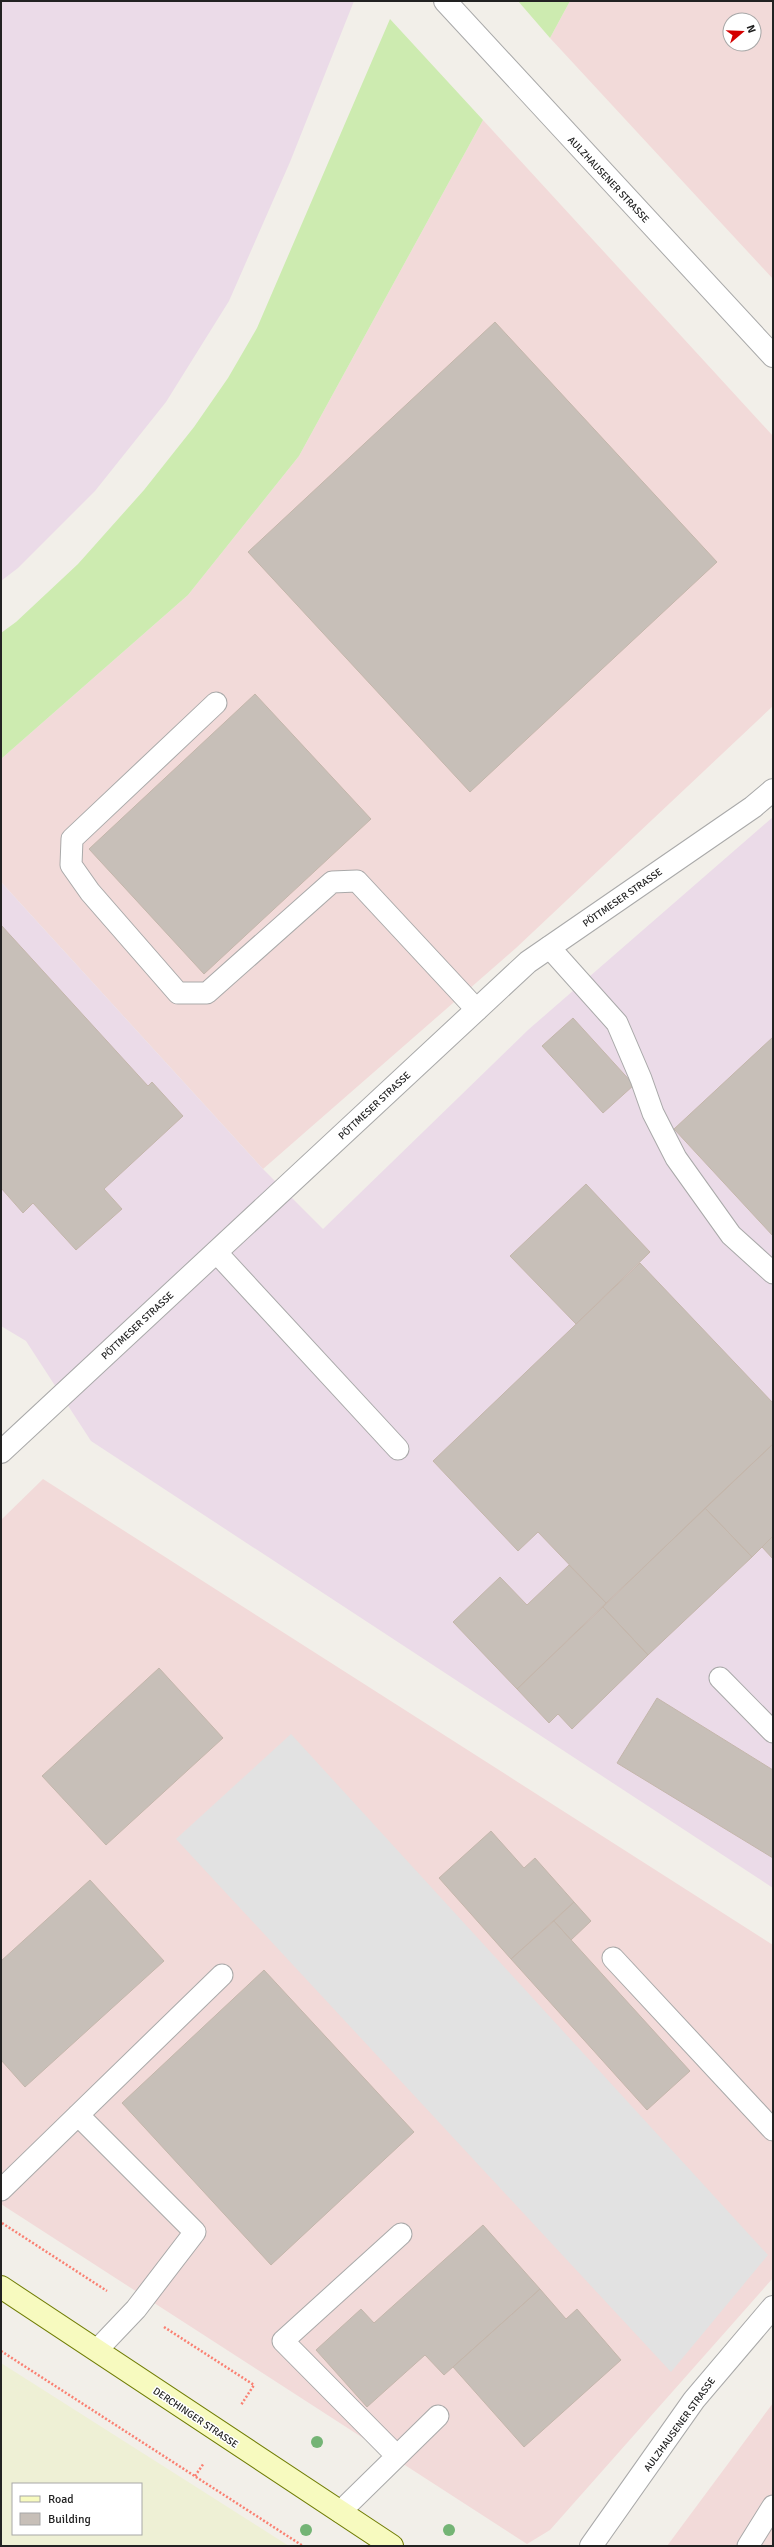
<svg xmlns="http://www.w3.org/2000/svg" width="774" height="2547" viewBox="0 0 774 2547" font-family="Signika,sans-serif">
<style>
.commercial{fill:#f2dad9;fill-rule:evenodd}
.industrial{fill:#ebdbe8}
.farmland{fill:#eef0d5;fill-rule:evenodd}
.grass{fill:#cdebb0}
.parking{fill:#e2e2e2}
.building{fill:#c7bfb8;stroke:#c4b6ab}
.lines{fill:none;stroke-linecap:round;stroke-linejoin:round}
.lane-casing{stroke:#a9a9a9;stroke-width:23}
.street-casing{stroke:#a9a9a9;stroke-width:24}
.secondary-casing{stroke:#707d05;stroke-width:24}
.path{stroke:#fa8072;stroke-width:2.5;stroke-dasharray:2 2;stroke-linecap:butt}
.lane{stroke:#fff;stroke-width:21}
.street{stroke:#fff;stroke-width:22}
.secondary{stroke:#f7fabf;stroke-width:22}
.tree{fill:#74b475}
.labels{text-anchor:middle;stroke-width:3;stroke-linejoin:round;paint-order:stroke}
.street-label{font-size:10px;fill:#222;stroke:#fff}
</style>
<rect width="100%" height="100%" fill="#f2efe9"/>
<path class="commercial" d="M570 1H773V279L550 38ZM730 20H754V44H730Z
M483 120 773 436V706L516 948 263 1169 1 882V759L188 595 299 456Z
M43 1479 773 1945V2278L550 2530 527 2544 1 2204V1520Z
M773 2403V2546H667Z"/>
<path class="industrial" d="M1 1H354L290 162 229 301 166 402 95 491 18 568 1 581Z
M773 817V1888L91 1441 26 1341 1 1326V882L263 1169 323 1229 528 1030Z"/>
<path class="farmland" d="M1 2363 289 2546H1ZM13 2484H141V2534H13Z"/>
<path class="grass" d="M518 1H570L550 38Z
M390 19 483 120 299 456 188 595 1 759V633L16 622 78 564 144 490 194 427 228 378 257 328Z"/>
<path class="parking" d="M291 1734 768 2255 671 2372 176 1839Z"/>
<path class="building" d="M495 322 717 562 470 792 248 552Z
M255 694 371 819 204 974 89 849Z
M1 925 148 1086 152 1082 183 1116 104 1189 122 1209 76 1250 33 1203 23 1213 1 1188Z
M573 1018 634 1085 603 1113 542 1046Z
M773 1037V1236L674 1129Z
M586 1184 650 1252 576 1324 510 1256Z
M640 1263 773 1403V1444L606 1603 538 1532 518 1551 433 1461Z
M773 1444V1536L752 1557 705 1508Z
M705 1508 752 1557 648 1655 603 1607Z
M773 1536V1559L762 1547Z
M569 1565 606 1603 517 1689 453 1622 500 1577 527 1605Z
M603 1607 648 1655 572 1729 558 1714 549 1723 517 1689Z
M159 1668 223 1738 106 1845 42 1776Z
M657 1698 773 1770V1858L617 1763Z
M491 1831 524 1868 535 1858 574 1902 511 1959 439 1878Z
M90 1880 164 1961 25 2087 1 2060V1961Z
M574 1902 591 1921 571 1940 554 1921Z
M554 1921 690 2071 647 2110 511 1959Z
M264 1970 414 2132 271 2265 122 2103Z
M483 2225 540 2289 444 2375 425 2355 367 2407 316 2350 361 2309 374 2323Z
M540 2289 566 2319 577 2309 621 2360 524 2447 453 2367Z"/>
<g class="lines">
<g class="lane-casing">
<path id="lane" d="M216 703 72 839 71 865 90 892 178 993H207L332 882 357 881 477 1010
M549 947 617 1023 641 1079 653 1113 676 1158 731 1235 773 1273
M216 1252 398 1449
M720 1678 773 1732
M613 1958 773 2130
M78 2115 195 2232 136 2309 97 2350
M1 2190 222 1975
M396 2455 283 2341 401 2234
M340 2512 438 2416
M748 2546 773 2506"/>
</g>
<g class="street-casing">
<path id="street" d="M445 1 773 356
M1 1452 528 962 753 807 773 790
M591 2546 694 2400 773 2307"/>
</g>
<g class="secondary-casing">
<path id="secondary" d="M1 2287 392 2546"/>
</g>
<path class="path" d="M2 2223 107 2291
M164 2327 254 2385 241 2405
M1 2351 303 2546
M195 2476 204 2463"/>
<use href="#lane" class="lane"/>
<use href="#street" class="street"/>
<use href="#secondary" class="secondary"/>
</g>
<g class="tree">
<circle cx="317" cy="2442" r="6"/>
<circle cx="306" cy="2530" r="6"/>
<circle cx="449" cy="2530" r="6"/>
</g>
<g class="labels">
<g class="street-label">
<text transform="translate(609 179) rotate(47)" y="4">AULZHAUSENER STRASSE</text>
<text transform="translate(622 897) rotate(-35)" y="4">PÖTTMESER STRASSE</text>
<text transform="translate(374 1105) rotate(-43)" y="4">PÖTTMESER STRASSE</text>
<text transform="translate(137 1325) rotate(-43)" y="4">PÖTTMESER STRASSE</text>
<text transform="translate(196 2417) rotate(34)" y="4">DERCHINGER STRASSE</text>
<text transform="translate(679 2424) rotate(-54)" y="4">AULZHAUSENER STRASSE</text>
</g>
</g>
<rect width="774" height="2547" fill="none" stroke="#222222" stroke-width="4"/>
<rect x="12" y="2483" width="130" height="52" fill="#ffffff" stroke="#a7a7a7"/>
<rect x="20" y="2496" width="20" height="6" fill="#f7fabf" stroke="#a7a7a7"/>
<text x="48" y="2503" font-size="12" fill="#222222">Road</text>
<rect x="20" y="2513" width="20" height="12" fill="#c7bfb8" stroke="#a7a7a7"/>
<text x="48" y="2523" font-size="12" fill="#222222">Building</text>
<g transform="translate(742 32) rotate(71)"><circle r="19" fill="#ffffff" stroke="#a7a7a7"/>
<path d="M0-3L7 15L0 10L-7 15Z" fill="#d40000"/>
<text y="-6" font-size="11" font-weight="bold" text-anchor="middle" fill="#222222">N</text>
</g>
</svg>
